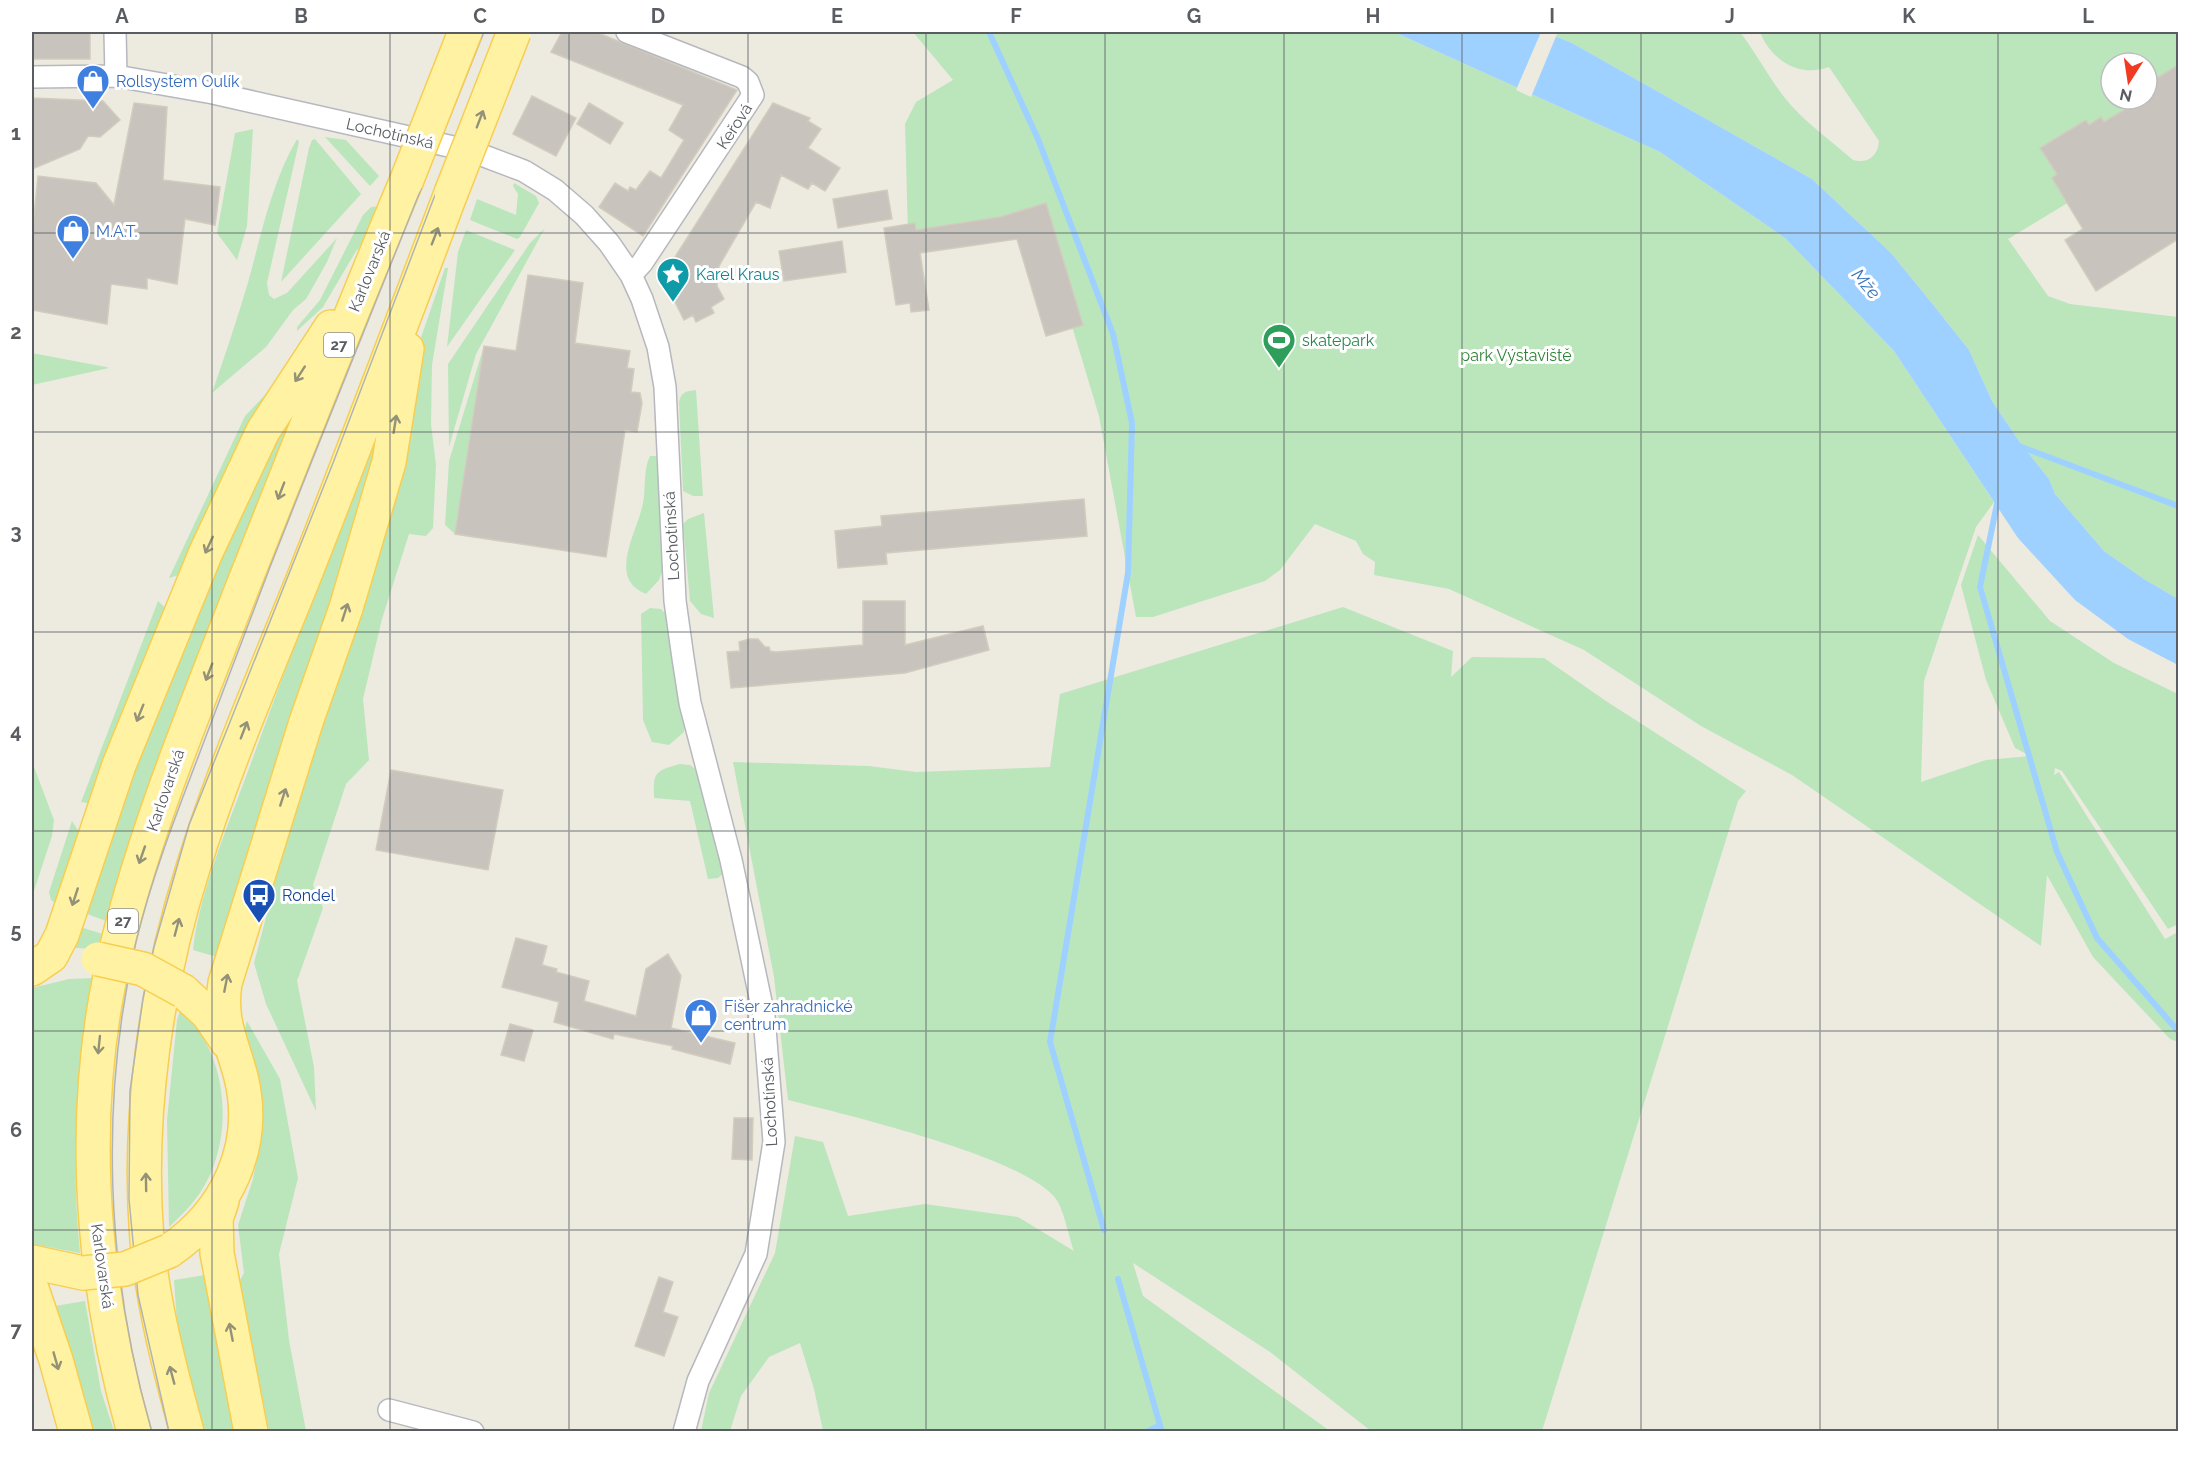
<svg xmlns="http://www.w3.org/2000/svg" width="2210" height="1463" viewBox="0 0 2210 1463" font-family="Raleway,sans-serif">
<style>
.green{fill:#bbe6bc;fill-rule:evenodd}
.water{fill:#9ed1ff}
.pier{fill:#edeae0}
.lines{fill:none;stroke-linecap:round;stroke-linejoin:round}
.stream{stroke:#9ed1ff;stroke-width:6}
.building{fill:#c8c4bd;stroke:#d2ccbe;stroke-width:1.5}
.street-casing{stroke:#b6b8be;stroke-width:24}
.primary-casing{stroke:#f7ce4f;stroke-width:36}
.street{stroke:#fff;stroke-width:21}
.primary{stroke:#fff3a3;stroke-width:33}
.tram{stroke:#b2b3b3;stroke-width:1.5}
.primary-bridge-casing{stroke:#f7ce4f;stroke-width:36;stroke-linecap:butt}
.primary-bridge{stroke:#fff3a3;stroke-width:33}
.oneway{stroke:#939279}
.grid{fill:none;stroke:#595d62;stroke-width:1.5;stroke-opacity:0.55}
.labels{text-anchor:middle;stroke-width:6;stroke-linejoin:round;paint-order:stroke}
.shield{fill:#fff;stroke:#8b8e91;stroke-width:1.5}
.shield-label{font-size:15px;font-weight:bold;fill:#595d62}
.shop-label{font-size:16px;fill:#366cbe;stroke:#fff;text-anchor:start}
.street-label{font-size:16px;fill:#595d62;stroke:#fff}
.culture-label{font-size:16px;fill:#0d838f;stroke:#fff;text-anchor:start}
.leisure-label{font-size:16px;fill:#27864d;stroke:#fff;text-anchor:start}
.park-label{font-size:16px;fill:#2f8236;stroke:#fff}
.transit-label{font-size:16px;fill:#164399;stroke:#fff;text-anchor:start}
.water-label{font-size:18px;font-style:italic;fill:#3a76be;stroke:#fff}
.neatline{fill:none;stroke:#595d62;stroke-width:2}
.grid-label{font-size:20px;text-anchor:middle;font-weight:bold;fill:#595d62}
</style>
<rect width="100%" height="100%" fill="#edeae0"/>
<path class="green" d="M913 32H1394L1660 152 1785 238 1894 351 1994 502 1976 527 1924 681 1921 782 1986 760 2030 756 2015 748 1986 680 1961 585 1978 535 2050 621 2114 663 2178 694V924L2168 929 2062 771 2055 768 2054 775 2059 772 2165 939 2178 932V1042L2170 1039 2093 957 2047 875 2041 946 1792 775 1701 726 1584 650 1449 589 1374 575 1375 562 1363 554 1356 541 1315 524 1280 570 1265 581 1153 617H1136L1099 416 1038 213 908 234 905 124 916 102 953 80Z
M1545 32H1740C1756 53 1768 76 1784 97 1803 121 1830 140 1853 160 1868 164 1878 156 1879 141L1829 67C1799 78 1771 60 1760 32H2178V136L2008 239 2048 296 2070 304 2178 317V599L2144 579 2104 551 2055 494 2049 479 2019 441 1992 401 1969 350 1935 307 1891 253 1812 179 1572 43ZM2111 63H2147V99H2111Z
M253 129 247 226 237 260 217 233 235 133Z
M325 137 346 140 379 176 370 186Z
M297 139 299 142 267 283 269 295 274 299 287 293 337 238 327 262 306 299 293 310 266 347 212 393C225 355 238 317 249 279 262 231 272 182 297 139Z
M315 139 361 194 281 282 309 148 312 140Z
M514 183 536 196 539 203 520 237 517 239 470 220 477 199 516 215 518 194 513 186Z
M382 206 368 240 356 251 323 307 297 331V327L320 300 363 215 371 207Z
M545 228 476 354 449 447 448 364 530 243Z
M466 230 515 250 447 347 458 252Z
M445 268H448L432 365 431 424 436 465 433 528 426 536 409 534 382 619 363 699 369 760 346 784 313 885 323 908 297 981 314 1067 316 1111 266 1004 254 963 270 902 269 888 415 355Z
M484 346 455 534 445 525 449 461Z
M322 350 106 921 79 911 184 624Z
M296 352 301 356 281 389 262 406 185 567 179 575 169 578 245 416 281 378Z
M32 353 106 367 109 368 32 385Z
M696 390 703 496H693L683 491 679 402C681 392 686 391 696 390Z
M380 421 377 465 217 957 193 950C199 892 231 818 251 763 293 648 336 534 380 421Z
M650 456H656L659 463 663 569 659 580 646 594C606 579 638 531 643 503 646 488 643 470 650 456Z
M704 513 714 618 701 614 690 601 683 524 688 519Z
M158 601 169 611 93 804 81 802Z
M1343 607 1453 651 1451 677 1472 657 1544 658 1606 701 1746 791 1738 801 1542 1431H1371L1270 1352 1133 1263 1143 1296 1330 1431H823L814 1389 800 1343 769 1357 741 1396 730 1431H701L709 1393 775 1253 795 1136 823 1142 848 1216 925 1204 1018 1217 1074 1251C1069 1238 1064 1210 1056 1199 1026 1157 843 1114 788 1100L774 977 733 762 869 766 916 772 1050 767 1060 694Z
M650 608 661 609 670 618 686 721 684 732 669 745 652 742 643 720 641 614Z
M680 764 690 765 698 771 725 872 718 878 708 879 690 801 654 798C653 772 655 771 680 764Z
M34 767 54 820 52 836 32 897V773Z
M72 821 79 832 60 906 51 900 49 892Z
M73 925 103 934 99 949 74 948Z
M93 978C78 1074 70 1155 80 1253L32 1244V988L69 979Z
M180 1011C227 1050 234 1129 207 1181 198 1199 183 1214 169 1227L167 1120 177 1020Z
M247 1021 280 1079 298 1178 279 1254 289 1340 306 1431H269L239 1282 244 1273 238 1225 253 1179 262 1133 260 1086 243 1036Z
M205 1275 234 1431H202L178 1337 174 1280Z
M85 1301 101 1391 114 1431H89L55 1306Z"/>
<path class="water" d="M1394 32H1545L1572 43 1812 179 1891 253 1935 307 1969 350 1992 401 2019 441 2049 479 2055 494 2104 551 2144 579 2178 599V665L2128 639 2075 600 2018 538 1894 351 1785 238 1660 152Z"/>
<path class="pier" d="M1541 32 1557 34 1531 97 1516 90Z"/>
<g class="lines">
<path class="stream" d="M989 32 1038 139 1113 334 1132 423 1128 573 1050 1042 1104 1230
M2019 446 2178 506
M1998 499 1980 587 2057 852 2097 938 2178 1031
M1118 1279 1162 1432
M1147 1432 1160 1425"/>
</g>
<path class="building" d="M32 32H90V59H32Z
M562 32H596L737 90 643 236 599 207 615 183 628 191 630 187 636 190 650 171 661 178 684 140 669 130 683 105 551 52Z
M2178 65V239L2096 291 2065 240 2083 229 2052 178 2057 174 2040 148 2086 120 2089 125 2101 117 2104 122 2142 99H2147V84Z
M532 96 576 118 556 156 513 134Z
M32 98 103 101 120 120 100 137 88 136 80 149 32 169Z
M134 103 167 107 163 180 220 187 215 225 185 219 177 284 147 278V289L111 284 107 324 32 310V235L38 176 96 183 114 205Z
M589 103 623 123 610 144 577 124Z
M773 103 810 118 808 121 821 129 808 148 840 168 825 191 812 183 808 189 781 175 770 208 756 202 719 266 717 286 724 299 711 307 714 313 696 322 693 315 684 320 669 290 668 268Z
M887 190 892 219 838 228 833 199Z
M1046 203 1083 325 1046 336 1017 239 920 253 929 310 911 312 910 303 896 305 884 228 915 223 916 230 1000 217Z
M842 241 846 272 784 281 779 251Z
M528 275 583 283 575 343 630 351 627 368 634 369 631 392 640 393 642 403 637 432 625 430 606 557 455 534 484 346 516 351Z
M1084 499 1087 536 886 553 887 564 838 568 835 531 882 526 881 516Z
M863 601H905V645L983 626 989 650 905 673 731 688 727 652 740 651 739 642 749 639H758L765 647H769L770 651 776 652 863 645Z
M391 770 503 790 488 870 376 850Z
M516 938 547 946 542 965 557 969 556 972 589 981 584 1001 636 1016 646 969 668 954 681 976 671 1028 735 1043 730 1064 672 1049 673 1046 614 1034 613 1039 554 1022 559 1002 502 987Z
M510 1024 533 1030 524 1061 501 1055Z
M734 1118H753L752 1160 732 1159Z
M659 1277 673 1282 663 1312 678 1317 664 1356 635 1346Z"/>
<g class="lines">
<g class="street-casing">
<path id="street" d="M115 32 116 76
M627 32 742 77 748 82 753 95 642 263 631 275
M32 77 116 76 213 93 471 151 524 171 555 190 584 215 609 243 631 275 642 299 658 347 665 387 675 601 683 658 690 703 731 860 764 1016 774 1142 756 1254 698 1381 684 1432
M389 1410 473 1432"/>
</g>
<g class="primary-casing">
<path id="primary" d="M32 969 51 956 62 935 119 765 206 552 263 431 331 327
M183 991 208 1014 227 1042
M222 1201 216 1219 217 1253 251 1432
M169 1251C227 1212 258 1146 241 1077 232 1042 219 1021 225 983L306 722 346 608 389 462 407 349
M32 1262 83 1273
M32 1289 56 1360 76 1432
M134 1432C89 1272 77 1100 119 938 149 819 197 705 241 591 295 454 349 317 406 182
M187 1432C170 1370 153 1305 147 1240 137 1117 156 985 193 868 223 771 264 676 302 582 353 453 402 323 451 193"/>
</g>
<use href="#street" class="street"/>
<use href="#primary" class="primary"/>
<path class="tram" d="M152 1432C106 1274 99 1102 136 942 151 880 174 820 197 760 221 695 246 631 270 567 340 388 413 210 484 32
M169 1432 138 1295 129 1199 130 1091 143 998 154 947 189 825 333 463 497 32"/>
<g class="primary-bridge-casing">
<path id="primary-bridge" d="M406 182 465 32
M451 193 514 32
M98 959 143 969 183 991
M83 1273 125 1269 169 1251"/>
</g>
<use href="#primary-bridge" class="primary-bridge"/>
</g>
<defs><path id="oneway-shaft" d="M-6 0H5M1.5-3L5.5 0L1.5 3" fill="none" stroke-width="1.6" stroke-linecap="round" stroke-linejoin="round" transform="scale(1.5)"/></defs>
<g class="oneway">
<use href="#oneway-shaft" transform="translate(480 119) rotate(-69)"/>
<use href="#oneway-shaft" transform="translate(435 236) rotate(-69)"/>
<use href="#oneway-shaft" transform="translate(300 374) rotate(123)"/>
<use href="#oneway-shaft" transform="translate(395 424) rotate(-81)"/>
<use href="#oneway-shaft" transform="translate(281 491) rotate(111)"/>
<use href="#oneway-shaft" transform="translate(209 545) rotate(115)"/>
<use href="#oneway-shaft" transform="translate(345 612) rotate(-72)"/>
<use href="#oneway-shaft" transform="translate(209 672) rotate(111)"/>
<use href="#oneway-shaft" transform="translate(140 713) rotate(112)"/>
<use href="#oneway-shaft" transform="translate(244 730) rotate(-69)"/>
<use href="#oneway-shaft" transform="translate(283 797) rotate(-72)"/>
<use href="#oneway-shaft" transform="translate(142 855) rotate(109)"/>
<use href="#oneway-shaft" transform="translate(75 897) rotate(108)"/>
<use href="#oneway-shaft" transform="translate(177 927) rotate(-75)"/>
<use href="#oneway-shaft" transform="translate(226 983) rotate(-79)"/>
<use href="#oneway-shaft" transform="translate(99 1045) rotate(96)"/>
<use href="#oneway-shaft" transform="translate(146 1182) rotate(-91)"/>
<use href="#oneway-shaft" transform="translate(231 1332) rotate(-101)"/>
<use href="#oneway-shaft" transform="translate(56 1361) rotate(74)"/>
<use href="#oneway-shaft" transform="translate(172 1375) rotate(-105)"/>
</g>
<path class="grid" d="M212 32V1432M390 32V1432M569 32V1432M748 32V1432M926 32V1432M1105 32V1432M1284 32V1432M1462 32V1432M1641 32V1432M1820 32V1432M1998 32V1432M32 233H2178M32 432H2178M32 632H2178M32 831H2178M32 1031H2178M32 1230H2178"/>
<defs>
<g id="shop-pin" transform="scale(1.725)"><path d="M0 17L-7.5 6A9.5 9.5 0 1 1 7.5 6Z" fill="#3f7fe0" stroke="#fff"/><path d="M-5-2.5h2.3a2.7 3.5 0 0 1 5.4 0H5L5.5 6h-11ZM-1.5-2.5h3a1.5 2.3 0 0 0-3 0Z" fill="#fff"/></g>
<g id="sight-pin" transform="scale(1.725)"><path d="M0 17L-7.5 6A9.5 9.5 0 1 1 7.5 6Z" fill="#0f9aa8" stroke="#fff"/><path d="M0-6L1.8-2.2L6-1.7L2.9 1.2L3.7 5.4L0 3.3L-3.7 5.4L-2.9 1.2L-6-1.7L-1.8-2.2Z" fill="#fff"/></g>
<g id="stadium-pin" transform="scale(1.725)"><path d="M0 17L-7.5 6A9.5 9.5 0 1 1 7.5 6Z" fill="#2e9e5b" stroke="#fff"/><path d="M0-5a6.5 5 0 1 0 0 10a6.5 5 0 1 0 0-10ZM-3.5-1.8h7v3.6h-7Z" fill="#fff"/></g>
<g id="bus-pin" transform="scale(1.725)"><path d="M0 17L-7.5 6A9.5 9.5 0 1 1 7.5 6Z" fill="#1a4fb4" stroke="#fff"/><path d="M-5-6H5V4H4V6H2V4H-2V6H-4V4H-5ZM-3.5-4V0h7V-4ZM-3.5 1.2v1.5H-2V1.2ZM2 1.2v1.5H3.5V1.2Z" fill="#fff"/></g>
</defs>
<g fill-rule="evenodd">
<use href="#shop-pin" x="93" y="81"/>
<use href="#shop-pin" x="73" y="231"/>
<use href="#sight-pin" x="673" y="274"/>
<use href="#stadium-pin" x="1279" y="340"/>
<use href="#bus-pin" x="259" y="895"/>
<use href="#shop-pin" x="701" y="1015"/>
</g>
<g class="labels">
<g class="shield">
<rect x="324" y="333" width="30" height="24" rx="4.5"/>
<rect x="108" y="909" width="30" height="24" rx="4.5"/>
</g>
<g class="shield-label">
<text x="339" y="350">27</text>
<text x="123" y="926">27</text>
</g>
<g class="shop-label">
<text x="116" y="87">Rollsystem Oulík</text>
<text x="96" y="237">M.A.T.</text>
<text x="724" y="1012">Fišer zahradnické<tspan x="724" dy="18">centrum</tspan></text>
</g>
<g class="street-label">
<text transform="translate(734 126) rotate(-57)" y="6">Keřová</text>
<text transform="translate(390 133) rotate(13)" y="6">Lochotínská</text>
<text transform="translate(369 271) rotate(-68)" y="6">Karlovarská</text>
<text transform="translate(671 536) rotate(-93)" y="6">Lochotínská</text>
<text transform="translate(165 790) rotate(-71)" y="6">Karlovarská</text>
<text transform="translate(769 1102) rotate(-93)" y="6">Lochotínská</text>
<text transform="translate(103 1266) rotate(82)" y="6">Karlovarská</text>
</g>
<g class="culture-label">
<text x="696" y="280">Karel Kraus</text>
</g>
<g class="leisure-label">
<text x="1302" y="346">skatepark</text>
</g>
<g class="park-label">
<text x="1516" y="361">park Výstaviště</text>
</g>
<g class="transit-label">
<text x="282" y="901">Rondel</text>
</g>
<g class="water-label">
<text transform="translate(1866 284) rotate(50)" y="6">Mže</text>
</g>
</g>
<rect width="2210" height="1463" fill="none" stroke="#ffffff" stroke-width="66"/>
<g transform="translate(2129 81) rotate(192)"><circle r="28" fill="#ffffff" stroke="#bdbec0" stroke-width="1.5"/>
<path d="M0-4.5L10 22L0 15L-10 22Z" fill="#f03a22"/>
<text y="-9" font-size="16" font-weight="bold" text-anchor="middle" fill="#595d62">N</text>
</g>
<rect x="33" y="33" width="2144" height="1397" class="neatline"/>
<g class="grid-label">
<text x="122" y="23">A</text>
<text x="301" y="23">B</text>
<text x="480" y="23">C</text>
<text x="658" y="23">D</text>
<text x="837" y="23">E</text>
<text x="1016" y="23">F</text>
<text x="1194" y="23">G</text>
<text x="1373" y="23">H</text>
<text x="1552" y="23">I</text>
<text x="1730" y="23">J</text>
<text x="1909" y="23">K</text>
<text x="2088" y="23">L</text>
<text x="16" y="140">1</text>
<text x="16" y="339">2</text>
<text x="16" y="539">3</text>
<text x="16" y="738">4</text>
<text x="16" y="938">5</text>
<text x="16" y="1137">6</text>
<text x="16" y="1337">7</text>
</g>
</svg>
